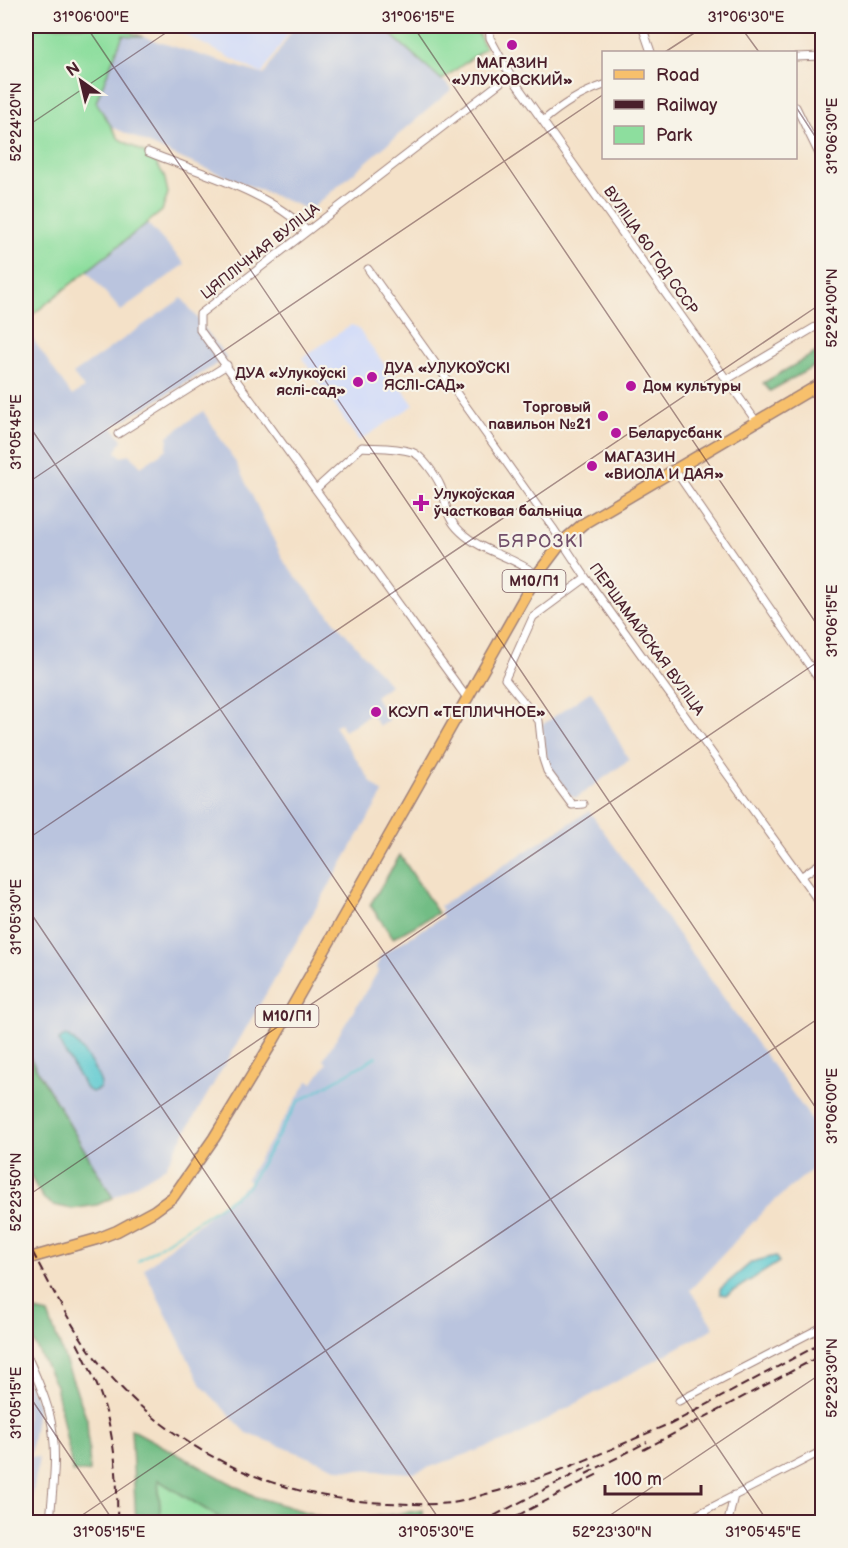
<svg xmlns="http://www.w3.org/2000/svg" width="848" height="1548" viewBox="0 0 848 1548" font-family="'Balsamiq Sans',sans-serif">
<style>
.built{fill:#d0daf9}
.industrial{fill:#bac4de}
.green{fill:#8dde9e;stroke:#6c7e64;stroke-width:1.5}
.forest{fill:#72bd85;stroke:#5e6e58;stroke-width:1.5}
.water{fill:#5bc9d0;stroke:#52747e;stroke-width:1.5}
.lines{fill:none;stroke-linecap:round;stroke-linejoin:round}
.stream{stroke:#5bc9d0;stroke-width:2}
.street-casing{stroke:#9f807a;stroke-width:9}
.primary-casing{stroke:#9f807a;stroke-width:13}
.street{stroke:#fff;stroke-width:7}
.primary{stroke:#f7c06c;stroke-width:10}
.rail{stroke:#4a1f2b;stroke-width:2;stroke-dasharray:9 4.5;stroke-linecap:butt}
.ticks{fill:none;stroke:#4a1f2b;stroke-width:1.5;stroke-opacity:0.45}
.poi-dot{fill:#b5179e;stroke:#f7f3e8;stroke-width:2}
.labels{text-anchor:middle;stroke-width:4.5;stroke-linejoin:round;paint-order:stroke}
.shield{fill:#f7f3e8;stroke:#7e5f64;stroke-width:1.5}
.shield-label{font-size:14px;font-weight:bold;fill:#4a1f2b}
.poi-label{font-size:15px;font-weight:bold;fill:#4a1f2b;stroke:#f7f3e8;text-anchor:start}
.street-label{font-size:15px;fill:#4a1f2b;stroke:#f7f3e8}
.quarter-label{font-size:18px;letter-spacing:1.5px;fill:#724f6a;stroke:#f7f3e8}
.neatline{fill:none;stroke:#4a1f2b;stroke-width:2}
.ticks-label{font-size:15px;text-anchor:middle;fill:#4a1f2b}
</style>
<rect width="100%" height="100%" fill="#f7f3e8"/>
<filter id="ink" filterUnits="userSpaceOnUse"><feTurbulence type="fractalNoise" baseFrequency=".0167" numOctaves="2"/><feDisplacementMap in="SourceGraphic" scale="12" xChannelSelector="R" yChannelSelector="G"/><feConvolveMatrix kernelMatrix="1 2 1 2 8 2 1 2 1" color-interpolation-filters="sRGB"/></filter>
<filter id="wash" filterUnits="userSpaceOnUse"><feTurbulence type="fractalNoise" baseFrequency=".008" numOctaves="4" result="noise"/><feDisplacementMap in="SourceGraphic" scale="24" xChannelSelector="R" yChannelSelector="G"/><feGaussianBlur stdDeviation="1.35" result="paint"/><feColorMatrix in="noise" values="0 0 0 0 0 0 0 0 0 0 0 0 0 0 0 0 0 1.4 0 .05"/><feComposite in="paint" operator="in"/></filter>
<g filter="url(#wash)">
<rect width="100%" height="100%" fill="#f4e1c8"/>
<path class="built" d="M168 26H293L262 74Z
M351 325 357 327 414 405 359 441 302 358Z"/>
<path class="industrial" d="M295 26H381L452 89 310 210 185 160 112 127 96 102 123 35 143 37 264 75Z
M147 223 185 264 121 311 87 271Z
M182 298 227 358 113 427 122 440 116 452 122 457 129 454 141 467 167 449 168 436 203 411 236 463 286 565 390 685 375 696 389 720 379 726 371 714 344 731 340 723 334 726 372 783 383 793 165 1167 113 1198 26 1051V329L72 396 84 388 73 374Z
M591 691 629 760 576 798 568 794 548 764 542 725Z
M589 811 822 1134V1161L767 1207 690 1290 714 1328 513 1438 413 1473 339 1469 247 1433 201 1385 144 1269 250 1182 246 1179 308 1081 313 1083 327 1063 323 1060 379 970 376 968 381 955 443 917 440 912 443 910 440 906Z
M26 1377 38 1404 30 1456 39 1458 30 1510 26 1509Z"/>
<path class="green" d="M26 26H117L143 37 123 35 96 102 119 139 151 156 164 175 168 193 162 211 26 320Z
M381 26H475L485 48 442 80Z
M158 1479 226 1522H161Z"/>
<path class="forest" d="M822 349V362L770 391 763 383Z
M400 855 438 913 393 938 370 905Z
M26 1051 113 1198 97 1205 72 1209 53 1205 44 1199 38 1190 26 1168Z
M26 1309 48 1314 87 1419 90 1472H73L56 1386 26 1327Z
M131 1429 256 1497 339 1522 423 1510 424 1522H226L158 1480 161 1522H136Z"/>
<path class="water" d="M65 1036C77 1038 98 1072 101 1084L99 1089 92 1092 86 1089 61 1046 59 1040Z
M775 1256 779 1262 727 1295 720 1294V1289L752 1262Z"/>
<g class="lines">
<path class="stream" d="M138 1261 247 1188 298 1102 376 1057"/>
</g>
</g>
<g filter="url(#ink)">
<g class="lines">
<g class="street-casing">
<path id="street" d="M489 26 490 38 510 75 756 421
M642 26 651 52
M796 57 822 56
M796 107 822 160
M543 121C562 105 579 94 604 85
M148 152C199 173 269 191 307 231
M368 269 553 528 586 578 822 906
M726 380 822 323
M118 434 227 365
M674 469 822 684
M317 488 362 447C378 448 396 447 412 452 422 455 437 477 441 487 448 506 444 516 461 532 483 553 514 556 537 575
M467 698 200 330V314L510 75
M583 804 572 805 547 771 543 759 539 721 505 679 533 617 586 578
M802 876 822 862
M26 1353C37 1379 50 1405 53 1433 57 1463 52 1493 50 1522
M679 1401 822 1327
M683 1522 822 1451
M728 1522 734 1495"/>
</g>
<g class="primary-casing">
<path id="primary" d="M26 1259 97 1239 117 1231 154 1211 173 1197 214 1138 273 1041 537 575 562 542 583 524 822 383"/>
</g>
<use href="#street" class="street"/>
<use href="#primary" class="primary"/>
<path class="rail" d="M26 1240C50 1284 72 1332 106 1371 178 1454 278 1499 388 1503 408 1504 431 1505 451 1503 463 1502 475 1497 486 1494 552 1478 614 1447 676 1421
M77 1343C89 1366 101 1391 107 1416 116 1450 118 1488 117 1522
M669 1425 822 1343
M643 1450 822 1355
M586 1474 647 1442
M482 1522 592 1465
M505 1522 598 1474"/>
</g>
</g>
<path class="ticks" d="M86 26 822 1117M413 26 822 632M740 26 759 52M665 52 705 26M796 107 822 147M26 127 176 26M26 421 768 1522M26 484 604 94M26 840 822 303M26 906 441 1522M26 1197 822 659M26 1391 114 1522M72 1522 822 1016M600 1522 822 1373"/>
<g class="poi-dot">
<circle cx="512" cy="45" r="6"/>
<circle cx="372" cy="377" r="6"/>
<circle cx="358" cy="382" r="6"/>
<circle cx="631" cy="386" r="6"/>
<circle cx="603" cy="416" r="6"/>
<circle cx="616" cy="433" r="6"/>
<circle cx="592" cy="466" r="6"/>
<path d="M418 494h6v6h6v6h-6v6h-6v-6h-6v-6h6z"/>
<circle cx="376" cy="712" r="6"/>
</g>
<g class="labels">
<g class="shield">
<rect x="502.5" y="570" width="63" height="22" rx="4.5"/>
<rect x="255.5" y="1005" width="63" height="22" rx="4.5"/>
</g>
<g class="shield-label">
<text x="534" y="586">М10/П1</text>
<text x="287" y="1021">М10/П1</text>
</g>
<g class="poi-label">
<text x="512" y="68" text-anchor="middle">МАГАЗИН<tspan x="512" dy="17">«УЛУКОВСКИЙ»</tspan></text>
<text x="384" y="373">ДУА «УЛУКОЎСКІ<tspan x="384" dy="17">ЯСЛІ-САД»</tspan></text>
<text x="346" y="378" text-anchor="end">ДУА «Улукоўскі<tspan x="346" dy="17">яслі-сад»</tspan></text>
<text x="643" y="391">Дом культуры</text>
<text x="591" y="412" text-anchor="end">Торговый<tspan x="591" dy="17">павильон №21</tspan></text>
<text x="628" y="438">Беларусбанк</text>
<text x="604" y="462">МАГАЗИН<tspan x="604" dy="17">«ВИОЛА И ДАЯ»</tspan></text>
<text x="434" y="499">Улукоўская<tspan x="434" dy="17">ўчастковая бальніца</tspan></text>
<text x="388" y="717">КСУП «ТЕПЛИЧНОЕ»</text>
</g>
<g class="street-label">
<text transform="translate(651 250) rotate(55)" y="5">ВУЛІЦА 60 ГОД СССР</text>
<text transform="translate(260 251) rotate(-38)" y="5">ЦЯПЛІЧНАЯ ВУЛІЦА</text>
<text transform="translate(647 639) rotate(54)" y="5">ПЕРШАМАЙСКАЯ ВУЛІЦА</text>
</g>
<g class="quarter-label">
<text x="541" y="547">БЯРОЗКІ</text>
</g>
</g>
<rect width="848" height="1548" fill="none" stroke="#f7f3e8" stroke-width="66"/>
<rect x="602" y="51" width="195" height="108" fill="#f7f3e8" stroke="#b29e9c" stroke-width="1.5"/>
<rect x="614" y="70" width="30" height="9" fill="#f7c06c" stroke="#b29e9c" stroke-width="1.5"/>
<text x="656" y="81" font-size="18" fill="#4a1f2b">Road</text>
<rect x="614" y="100" width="30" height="9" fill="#4a1f2b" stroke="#b29e9c" stroke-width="1.5"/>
<text x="656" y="111" font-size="18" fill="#4a1f2b">Railway</text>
<rect x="614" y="126" width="30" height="18" fill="#8dde9e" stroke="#b29e9c" stroke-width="1.5"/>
<text x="656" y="141" font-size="18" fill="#4a1f2b">Park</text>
<g transform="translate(81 81) rotate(326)" stroke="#f7f3e8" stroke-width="4.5" paint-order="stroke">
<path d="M0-4.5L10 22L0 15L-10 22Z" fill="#4a1f2b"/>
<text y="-9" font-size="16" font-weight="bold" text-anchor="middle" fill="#4a1f2b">N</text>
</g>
<path d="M605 1485v9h96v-9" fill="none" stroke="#4a1f2b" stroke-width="3"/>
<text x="614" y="1485" font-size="18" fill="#4a1f2b" stroke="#f7f3e8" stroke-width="4.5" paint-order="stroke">100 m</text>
<rect x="33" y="33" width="782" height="1482" class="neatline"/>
<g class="ticks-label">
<text x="91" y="22">31°06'00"E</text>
<text x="418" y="22">31°06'15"E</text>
<text x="746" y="22">31°06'30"E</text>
<text transform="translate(16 122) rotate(-90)" y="5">52°24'20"N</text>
<text transform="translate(832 136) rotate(-90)" y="5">31°06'30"E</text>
<text transform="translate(832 308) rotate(-90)" y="5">52°24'00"N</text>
<text transform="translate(16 432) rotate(-90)" y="5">31°05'45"E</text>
<text transform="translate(832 621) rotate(-90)" y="5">31°06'15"E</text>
<text transform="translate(16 917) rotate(-90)" y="5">31°05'30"E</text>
<text transform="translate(832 1106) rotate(-90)" y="5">31°06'00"E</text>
<text transform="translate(16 1192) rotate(-90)" y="5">52°23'50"N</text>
<text transform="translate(832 1378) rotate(-90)" y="5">52°23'30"N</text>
<text transform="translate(16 1403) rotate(-90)" y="5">31°05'15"E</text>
<text x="109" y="1537">31°05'15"E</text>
<text x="436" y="1537">31°05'30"E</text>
<text x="612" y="1537">52°23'30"N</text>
<text x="763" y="1537">31°05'45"E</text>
</g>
</svg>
